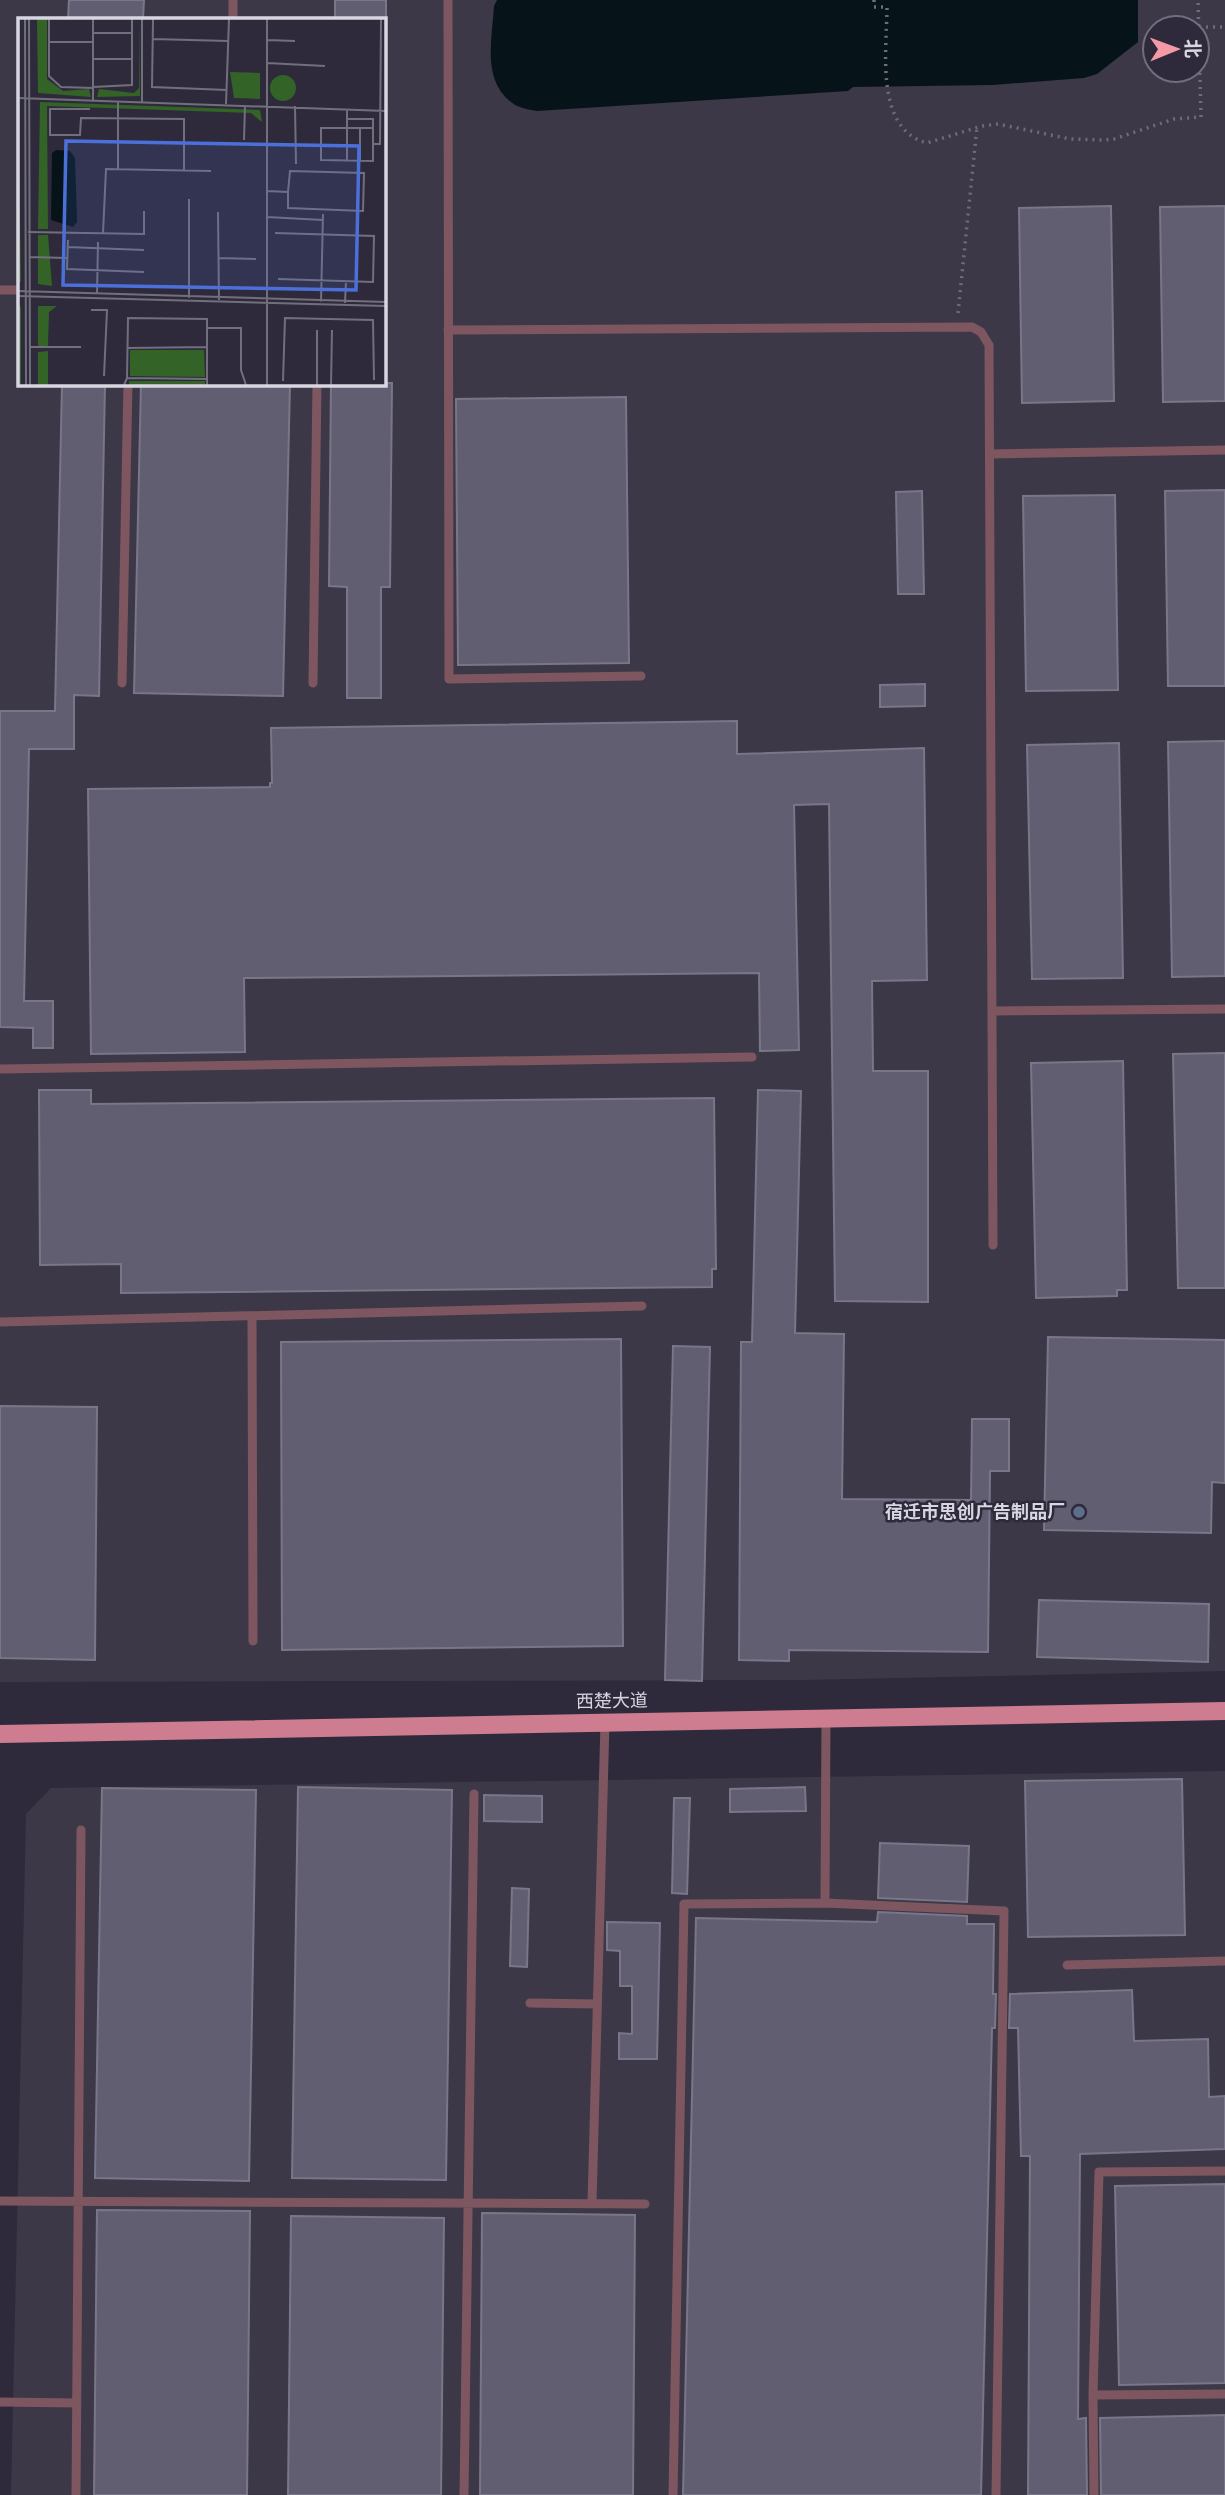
<svg xmlns="http://www.w3.org/2000/svg" width="1225" height="2495" viewBox="0 0 1225 2495" font-family="'Fira Sans','Noto Sans SC',sans-serif">
<style>
.industrial{fill:#3c3848;fill-rule:evenodd}
.water{fill:#06141a}
.building{fill:#625e71;stroke:#7a7689;stroke-width:2}
.lines{fill:none;stroke-linecap:round;stroke-linejoin:round}
.path{stroke:#6e6b7a;stroke-width:3.5;stroke-dasharray:2 5;stroke-linecap:butt}
.lane{stroke:#7e565f;stroke-width:9}
.primary{stroke:#ce7d91;stroke-width:18}
.service-dot{fill:#5c6f8a;stroke:#2e2a3b;stroke-width:2.5}
.labels{text-anchor:middle;stroke-width:5;stroke-linejoin:round;paint-order:stroke}
.poi-label{font-size:18px;font-weight:bold;fill:#d8d6e1;stroke:#2e2a3b;text-anchor:end}
.street-label{font-size:18px;fill:#d8d6e1;stroke:#2e2a3b}
.inset-road{fill:none;stroke:#726f7d;stroke-width:2}
.view{fill:#4c70da;fill-opacity:0.15;stroke:#4c70da;stroke-width:3.5}
.inset-edge{fill:none;stroke:#d8d6e1;stroke-width:3.5}
</style>
<rect width="100%" height="100%" fill="#2e2a3b"/>
<path class="industrial" d="M0 0H1225V1671L803 1680 0 1682ZM19 19H383V383H19ZM1155 28H1197V70H1155Z
M1225 1771V2495H11L26 1814 51 1788Z"/>
<path class="water" d="M497 0H1138V42L1097 74 1084 78 993 85 853 87 848 91 537 111C530 110 521 108 515 105 481 82 492 41 494 6Z"/>
<path class="building" d="M69 0H144L143 19H68Z
M335 0H386V19H335Z
M1111 206 1114 401 1022 403 1019 208Z
M1225 206V401L1163 402 1160 207Z
M62 383H105L99 696 74 695V749H29L24 1001H53V1048H33V1028L0 1027V711H55Z
M141 383H290L283 696 134 693Z
M331 383H392L390 587H381V698H347V587L329 586Z
M626 397 629 663 458 665 456 399Z
M1225 490V686H1168L1165 491Z
M922 491 924 594H898L896 492Z
M1115 495 1118 690 1026 691 1023 496Z
M925 684V706L880 707V685Z
M737 721V754L924 748 927 980 872 981 873 1071H928V1302L835 1301 829 804 794 805 799 1050 760 1051 759 973 244 978 245 1052 91 1054 88 789 270 787V783H272L271 728Z
M1225 741V976L1172 977 1168 742Z
M1119 743 1123 978 1032 979 1027 745Z
M1225 1053V1288H1178L1173 1054Z
M1123 1061 1127 1290H1117V1296L1036 1298 1031 1063Z
M39 1090H91V1104L714 1098 716 1269H712V1287L121 1293V1264L40 1265Z
M758 1090 801 1091 795 1333 844 1334 842 1499 971 1500 972 1419H1009V1471H990L988 1652 789 1650V1661L739 1660 741 1342H752Z
M1048 1337 1225 1340V1483L1212 1482 1211 1533 1044 1530Z
M621 1339 623 1646 282 1650 281 1342Z
M673 1346 710 1347 702 1681 665 1680Z
M0 1406 97 1407 95 1660 0 1658Z
M1039 1600 1209 1604 1208 1662 1037 1657Z
M1182 1779 1185 1935 1028 1937 1025 1781Z
M298 1787 452 1790 446 2180 292 2178Z
M805 1787 806 1811 730 1812V1789Z
M102 1788 256 1790 249 2181 95 2178Z
M484 1795 542 1796V1822L484 1821Z
M674 1798H690L687 1894 672 1893Z
M880 1843 969 1846 967 1902 878 1898Z
M512 1888 529 1889 527 1967 510 1966Z
M878 1912 967 1916V1924H994L993 1994H996L995 2028H992L981 2495H683L696 1918 877 1922Z
M607 1922 660 1923 657 2059H619V2033L632 2034V1986H620V1951L607 1950Z
M1132 1990 1134 2041 1208 2039 1209 2097 1225 2096V2149L1080 2154 1078 2419 1086 2418 1087 2495H1028L1030 2156H1021L1018 2028H1009L1010 1994Z
M1225 2184V2383L1119 2385 1115 2186Z
M97 2210 250 2211 247 2495H94Z
M482 2213 635 2215 633 2495H480Z
M291 2216 444 2218 441 2495H288Z
M1225 2415V2495H1101L1100 2418Z"/>
<g class="lines">
<path class="path" d="M874 0V7H887C887 49 874 129 927 143L982 126 998 124 1070 139 1102 140 1114 139 1174 119 1201 117 1198 0
M1199 27H1225
M958 313 977 127"/>
<path class="lane" d="M448 0 449 679 641 676
M233 19V0
M0 290H19
M448 330 972 327 981 332 989 345 993 1245
M990 454 1225 450
M122 683 128 383
M313 683 317 383
M992 1011 1225 1009
M0 1069 752 1057
M252 1316 253 1641
M0 1322 642 1306
M825 1903 826 1718
M1067 1965 1225 1961
M530 2003 597 2004
M0 2201 645 2204
M592 2203 605 1722
M1093 2395 1225 2394
M0 2402 77 2403
M76 2495 81 1830
M464 2495 474 1794
M673 2495 684 1904 825 1903 1004 1911 996 2495
M1094 2495 1093 2395 1099 2172 1225 2171"/>
<path class="primary" d="M0 1734 1225 1711"/>
</g>
<circle class="service-dot" cx="1079" cy="1512" r="7"/>
<g class="labels">
<g class="poi-label">
<text x="1065" y="1518">宿迁市思创广告制品厂</text>
</g>
<g class="street-label">
<text transform="translate(612 1701) rotate(-1)" y="6">西楚大道</text>
</g>
</g>
<g transform="translate(18 18)">
<rect width="368" height="368" fill="#2e2a3b"/>
<path d="M19 1H29V61L45 73 71 71 73 79 20 75ZM121 1 122 78 79 79 81 71 116 75 121 70ZM212 54 242 55V81L216 80ZM252 70a13 13 0 1 1 26 0a13 13 0 1 1-26 0ZM0 84 3 263 0 267ZM22 84 242 92 244 104 233 95 29 88 30 211H20ZM20 217H30L34 268 20 266ZM0 285 3 289V367H0ZM20 288H39L31 294 30 328H20ZM186 332 187 359 112 358V332ZM30 333V367H20V334ZM111 363H187V367H111Z" fill="#336326"/>
<path d="M38 132 52 133 57 140 59 204 55 209 33 202 34 135Z" fill="#06141a"/>
<path class="inset-road" d="M7 1 8 367M11 1 12 367M31 1V58L43 69 75 70M75 1V82M135 1 134 69 209 72M249 1V367M75 15H114M135 21 210 23M249 22 277 23M31 24H75M75 41H114M249 45 307 48M75 69 114 67V1M0 80 368 93M100 84V152M124 84V1M208 86 211 1M277 88 278 146M72 91H32V117H62L63 100 166 101V152M329 101H355V143L303 142V110H355M342 110V143M226 122 227 87M356 126H362L363 1M329 143V91M249 173 270 174V190L345 193 346 155 272 153 270 174M200 194 201 282M249 199 305 202M10 214 126 216V193M85 215 88 151 193 153M257 215 356 218 355 264 260 261M50 222 49 251 126 254M49 229 126 232M12 239 49 240M200 240 238 241M0 273 368 284M79 277 80 224M0 278 368 288M171 280V181M303 284 305 196M327 285 328 263M73 292H89L86 358M189 310H223V352L228 367M12 329H63M109 330 189 329M109 360 110 300 189 301V367M265 363 267 300 355 302 356 362M106 367 109 360 189 361M299 367V312M313 367 314 312"/>
<path class="view" d="M48 123 341 128 338 272 45 267Z"/>
<rect width="368" height="368" class="inset-edge"/>
</g>
<g transform="translate(1176 49) rotate(89)"><circle r="33" fill="#2e2a3b" stroke="#726f7d" stroke-width="2"/>
<path d="M0-5L12 26L0 18L-12 26Z" fill="#f49aa6"/>
<text y="-10" font-size="19" font-weight="bold" text-anchor="middle" fill="#d8d6e1">北</text>
</g>
</svg>
